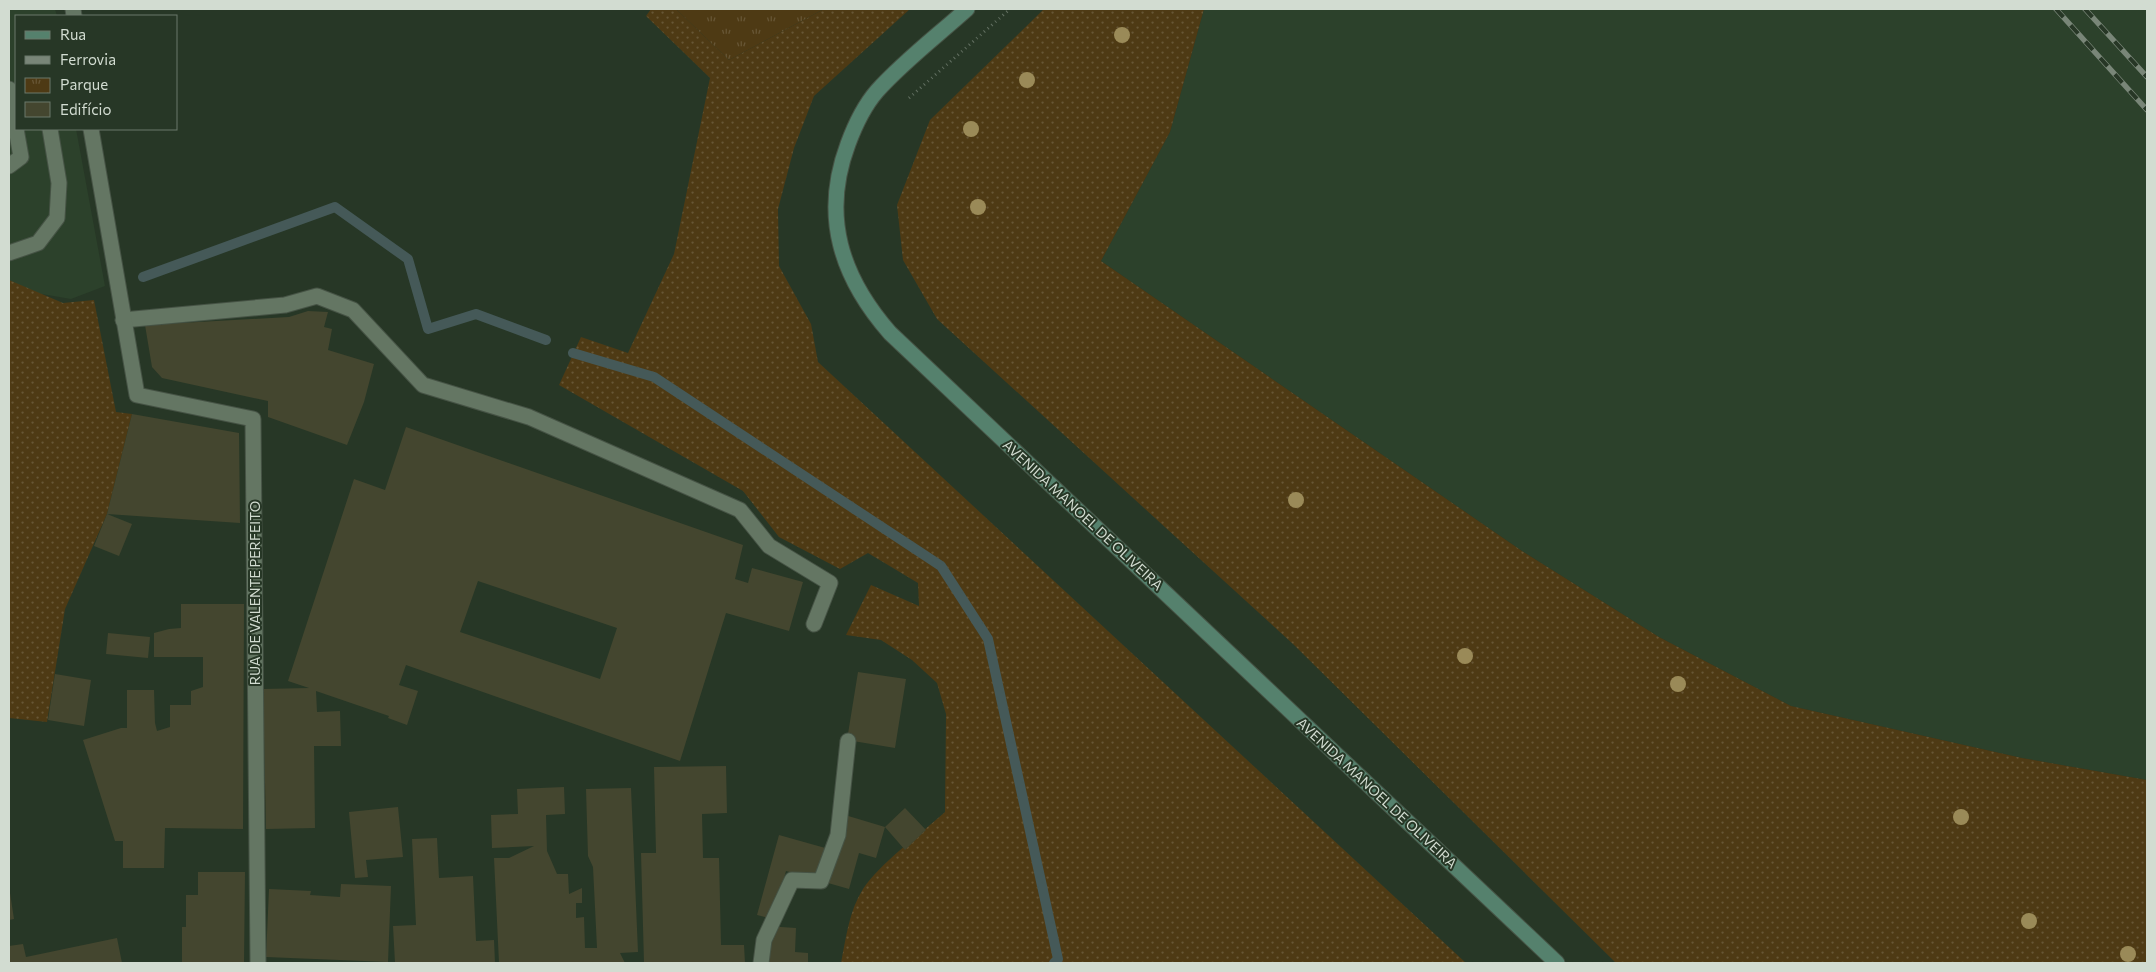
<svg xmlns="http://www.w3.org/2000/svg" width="2156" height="972" viewBox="0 0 2156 972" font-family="Commissioner,sans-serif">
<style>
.built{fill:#2c412b}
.grass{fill:url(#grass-dots)}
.park{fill:url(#park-tufts)}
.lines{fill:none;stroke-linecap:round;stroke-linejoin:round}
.stream{stroke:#455958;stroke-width:10}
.building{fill:#44462f;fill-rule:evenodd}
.service-casing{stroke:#465345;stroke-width:17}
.minor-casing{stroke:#465345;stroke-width:17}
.secondary-casing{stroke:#465345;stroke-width:17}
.path{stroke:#637062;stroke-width:3;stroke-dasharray:1 4;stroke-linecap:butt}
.service{stroke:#647663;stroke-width:15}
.minor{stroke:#647663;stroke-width:15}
.secondary{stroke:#55816d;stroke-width:15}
.rail-casing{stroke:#798678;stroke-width:5.5}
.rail{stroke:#273726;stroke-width:4;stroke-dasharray:11;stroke-linecap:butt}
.tree{fill:#9a8a58}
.labels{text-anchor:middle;stroke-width:4;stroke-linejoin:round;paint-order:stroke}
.street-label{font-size:14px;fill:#d2dcd1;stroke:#273726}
</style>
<defs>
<pattern id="grass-dots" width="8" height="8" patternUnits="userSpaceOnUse" patternTransform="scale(1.25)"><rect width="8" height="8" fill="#4e3a14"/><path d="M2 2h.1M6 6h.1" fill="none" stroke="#675635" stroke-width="1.8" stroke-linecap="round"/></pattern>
<pattern id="park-tufts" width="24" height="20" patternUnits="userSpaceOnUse" patternTransform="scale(1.25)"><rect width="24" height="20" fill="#4e3a14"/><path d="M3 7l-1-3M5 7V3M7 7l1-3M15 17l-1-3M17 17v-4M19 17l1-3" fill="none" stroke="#675635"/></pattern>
</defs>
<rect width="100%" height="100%" fill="#273726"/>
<path class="built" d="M9 9H55L57 16H16V129H76L105 286 71 299 36 293 9 359Z
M1204 9H2147V780L2022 758 1791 706 1659 637 1522 551 1101 261 1170 132Z"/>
<path class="grass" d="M651 9H676L729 60 824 9H910L814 96 794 148 778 209 779 266 811 324 818 362 1466 963H841C846 938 849 911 863 889 879 864 922 833 945 812L946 714 937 683 912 660 881 640 846 635 871 585 919 606 918 583 868 553 840 569 779 537 743 491 559 385 581 337 628 353 674 254 710 78 646 16Z
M1044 9H1204L1170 132 1101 261 1522 551 1659 637 1791 706 2022 758 2147 780V963H1616L1293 644 937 319 903 260 897 205 930 120Z
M9 280 63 303 94 300 116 412 132 414 107 514 65 609 47 722 9 718Z"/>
<path class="park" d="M676 9H824L729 60Z"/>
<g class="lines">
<path class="stream" d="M143 277 335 207 408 259 428 329 476 314 546 340
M573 353 654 377 941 566 988 639 1058 959 1054 963"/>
</g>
<path class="building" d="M308 311 328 312 324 327 332 329 328 350 374 364 364 402 347 445 268 417V401L162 378 152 367 145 325 289 317Z
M132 414 239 433 240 523 107 514 132 524 119 556 94 546 107 514Z
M406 427 743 545 735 579 748 583 752 568 803 582 789 631 726 613 680 761 406 665 399 685 418 691 407 725 388 718 389 716 316 691 317 712 340 711 341 746H314L315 828 266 829 263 689 309 688 288 681 354 479 385 490ZM478 581 617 628 600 679 460 632Z
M181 604H244L243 829 165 828 164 868H123V841H115L83 740 121 728H127V690H154L155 723 157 731 170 727V705H191V691L203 687V657H154V633L169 629 181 628Z
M108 633 150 637 148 658 106 654Z
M858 672 906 679 895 748 847 740Z
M55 674 91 680 84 726 48 720Z
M726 766 727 813 702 814 703 858H719L721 945H744L745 963H644L641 853H656L654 767Z
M564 787 565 814 546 815 547 851 557 874H568L569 894 582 888V903H576V918L584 917 585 948H597L593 867 588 856 586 789 631 788 638 952 620 953 625 963H499L494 858H509L534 846 492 848 491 815 518 814 517 789Z
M398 807 403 857 366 860 368 877 355 878 349 812Z
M905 808 926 830 905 850 885 827 876 858 859 853 849 889 786 871 773 919 757 915 779 835 836 851 845 815 885 827Z
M437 838 439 878 473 876 476 941 494 940 495 963H395L393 926 416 925 412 839Z
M198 872H245L244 963H182V927H186V895H198Z
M341 884 391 886 388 962 266 957 269 889 311 891 310 895 340 897Z
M10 893 14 919 9 920V894Z
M766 926 796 928 795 952 808 953V963H764Z
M117 938 122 963H9V946L23 944 26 957Z"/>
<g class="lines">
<g class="service-casing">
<path id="service" d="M9 89 21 157 9 166
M9 253 38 243 57 218 59 183 50 129
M123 320 285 305 317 296 353 310 423 385 529 417 740 510 769 546 830 583 814 624
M761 963 764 940 792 880 821 881 838 835 848 741"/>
</g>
<g class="minor-casing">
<path id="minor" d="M73 9 74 16
M91 129 137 395 253 419 258 963"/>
</g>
<g class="secondary-casing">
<path id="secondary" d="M967 9C937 36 904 61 877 91 864 106 855 125 848 144 821 216 841 277 890 333L1557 963"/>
</g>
<path class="path" d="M909 98 1010 9"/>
<use href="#service" class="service"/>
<use href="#minor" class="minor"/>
<use href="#secondary" class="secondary"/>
<g class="rail-casing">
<path id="rail" d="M2056 9 2147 110
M2085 9 2147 77"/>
</g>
<use href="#rail" class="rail"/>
</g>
<g class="tree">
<circle cx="1122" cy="35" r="8"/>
<circle cx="1027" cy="80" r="8"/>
<circle cx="971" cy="129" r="8"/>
<circle cx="978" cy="207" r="8"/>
<circle cx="1296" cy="500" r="8"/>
<circle cx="1465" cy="656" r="8"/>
<circle cx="1678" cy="684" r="8"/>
<circle cx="1961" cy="817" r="8"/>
<circle cx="2029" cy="921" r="8"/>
<circle cx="2128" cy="954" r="8"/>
</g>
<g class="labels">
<g class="street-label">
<text transform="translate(1083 515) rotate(43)" y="5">AVENIDA MANOEL DE OLIVEIRA</text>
<text transform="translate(255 593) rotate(-90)" y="5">RUA DE VALENTE PERFEITO</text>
<text transform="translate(1377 793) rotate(43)" y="5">AVENIDA MANOEL DE OLIVEIRA</text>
</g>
</g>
<rect width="2156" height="972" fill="none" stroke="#d2dcd1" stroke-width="20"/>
<rect x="15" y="15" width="162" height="115" fill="#273726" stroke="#6b796a"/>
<rect x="25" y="31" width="25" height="8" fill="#55816d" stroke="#6b796a"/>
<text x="60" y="40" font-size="15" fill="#d2dcd1">Rua</text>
<rect x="25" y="56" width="25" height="8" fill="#798678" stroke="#6b796a"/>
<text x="60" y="65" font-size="15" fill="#d2dcd1">Ferrovia</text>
<rect x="25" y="78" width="25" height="15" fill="url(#park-tufts)" stroke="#6b796a"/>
<text x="60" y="90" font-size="15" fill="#d2dcd1">Parque</text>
<rect x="25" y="102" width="25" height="15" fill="#44462f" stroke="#6b796a"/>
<text x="60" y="115" font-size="15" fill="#d2dcd1">Edifício</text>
</svg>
